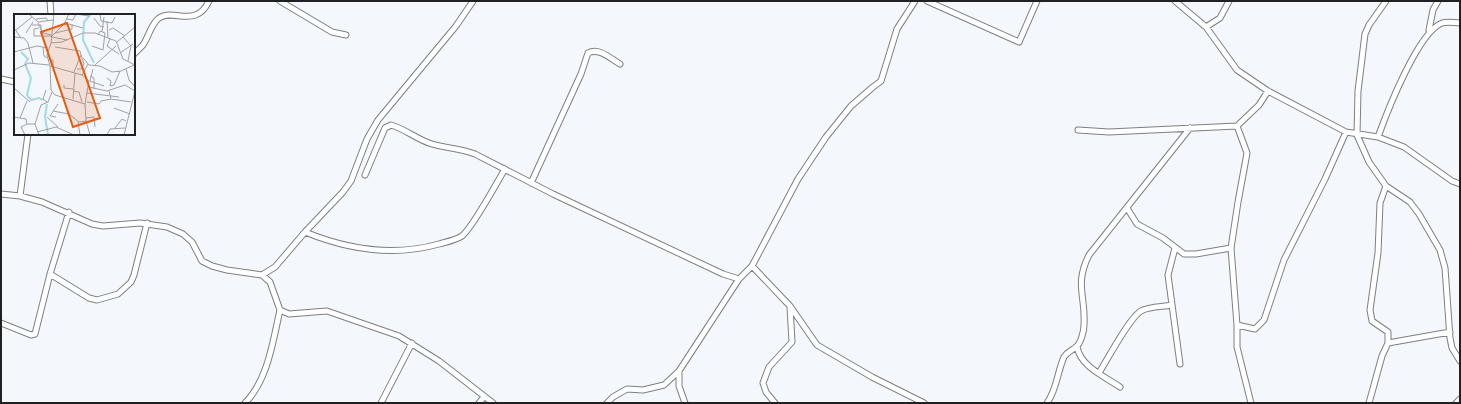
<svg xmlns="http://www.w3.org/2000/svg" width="1461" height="404" viewBox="0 0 1461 404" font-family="Rubik,sans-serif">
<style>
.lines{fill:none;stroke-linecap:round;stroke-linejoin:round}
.minor-casing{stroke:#7d7f84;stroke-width:7}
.minor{stroke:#fff;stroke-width:5}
.inset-river{fill:none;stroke:#a4dbe3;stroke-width:2}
.inset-road{fill:none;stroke:#a0a1a6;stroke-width:1}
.view{fill:#e8590c;fill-opacity:0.15;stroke:#e8590c;stroke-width:2}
.inset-edge{fill:none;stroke:#212124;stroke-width:2}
</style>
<rect width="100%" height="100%" fill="#f4f7fc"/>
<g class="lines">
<g class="minor-casing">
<path id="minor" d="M50 1 51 15
M280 1 332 32 346 35
M927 1 1019 42 1037 1
M1175 1 1206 27 1237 70 1268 91 1346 132 1378 137 1404 147 1452 181 1460 184
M1386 1 1369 25 1365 34 1358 91 1357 135 1369 162 1386 186 1410 202 1419 214 1440 250 1445 268 1450 338 1452 348 1460 361
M1206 27 1220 18 1229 1
M1429 30 1433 10 1438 1
M134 54C137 51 140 48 143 45 149 36 151 24 159 18 174 8 196 29 209 1
M1 79 15 82
M1078 130 1109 132 1237 126
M1378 137C1387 112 1418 32 1442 23 1448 21 1454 23 1460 23
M365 175 385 128 391 125C405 129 415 138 429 143 443 148 460 148 475 154L553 194 723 274 739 279
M531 183 581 74 588 53C599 47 611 59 620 64
M1 194 20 196 42 202 92 224 103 226 140 223 167 227 183 234 192 242 202 261 212 266 227 270 262 275 275 267 305 232 343 192 351 181 367 139 378 120 456 26 473 1
M20 196 28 134
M1127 208 1137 224 1163 238 1184 254H1196L1231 248
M305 232C349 250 393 257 439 244 446 242 456 240 462 236 473 227 496 184 505 169
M1175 248 1168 275 1180 364
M752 266 790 306 817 345 872 377 924 403
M50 274 89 298 97 300 118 294 131 282 134 275 147 223
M262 275 270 282 280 310 289 314 327 311 399 336 439 361 493 403
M1 323 31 335 35 334 50 274 69 212
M1237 325 1255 329 1264 320 1284 260 1325 179 1346 132
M1388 343 1450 332
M1077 347C1081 367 1104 376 1120 387
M679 371V386L685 403
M1099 373C1107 360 1130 317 1141 311 1150 306 1163 307 1172 305
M245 403C268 380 273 341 280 310
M381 403 412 343
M479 403 484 397
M607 403 613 397 627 389 643 390 664 385 679 371 739 279 752 266 798 179 826 137 851 106 873 87 881 81 897 29 915 1
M775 403 766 392 763 383 769 367 792 342 790 307
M1047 403C1057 389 1057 373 1064 357 1067 352 1071 351 1076 347 1081 343 1084 331 1084 325 1086 296 1074 285 1089 255L1190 128
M1251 403 1237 347V325L1231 248 1238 202 1247 153 1237 126 1259 105 1268 91
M1369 403 1382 356 1388 343V332L1372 321 1370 310 1378 253 1380 203 1386 186
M1456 403 1460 399"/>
</g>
<use href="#minor" class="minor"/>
</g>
<g transform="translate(14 14)">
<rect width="121" height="121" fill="#f4f7fc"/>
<path class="inset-river" d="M77 0 70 8 69 26 80 49M7 38 14 45 11 50 17 64 13 81 17 86 25 84 29 86M33 90 31 103 34 121"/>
<path class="inset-road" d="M15 0 24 8 39 6M40 0 37 29 33 41 36 52 37 76 41 81 71 90 72 107 76 121M62 0 75 2M86 0 87 7 98 9 101 3M80 4 86 12 90 13M22 5 32 4 34 7M53 5 59 6 62 0M93 7 94 24M24 9 29 19 38 21M51 9 69 14M18 11H27V19L29 20M0 14 7 24M25 14 20 15V22H38L50 10 55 0M2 16 18 3M95 16 99 14 111 22M88 18 90 3M12 19 19 8M41 19 58 15V10M1 23 10 24 14 29 19 49M38 23 53 26M109 23 117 32 114 47M96 25 93 32 105 40M103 28 121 13M37 29 48 28 69 19H81L102 27 109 45 121 51M78 32 89 36 91 19 86 17 84 21M29 33 30 42 33 44M41 33 66 37 67 41 60 58M0 38 23 32 34 34M106 39 119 30M69 44 75 51 86 52 98 58 107 57 120 51M34 46H39V54M81 51 102 32M36 52 68 61 75 67 71 90M63 55H67L70 50 67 41M79 55 76 67 90 72M112 55 115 66 121 73M0 56 15 49 35 51M68 61 74 50M76 62 80 64V75M93 64 97 67 96 72 100 71 106 57M50 71V74L59 75M75 73 93 77 111 71 121 77M0 74 16 88M32 76 29 85 33 88M59 77 65 78 68 88M73 79 105 83M59 85 61 59M97 85 117 88M73 88 85 90 87 87 97 85 95 77M100 94 116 100M39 97 55 100 65 108 72 107M0 103 12 105 13 110 7 113 11 121M33 103 44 113M42 103 36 102 44 90M6 104 13 87M72 104 80 103 81 113M64 108 66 121M13 110H21L25 121M21 110 27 91 34 88 38 78M101 114 108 105 112 107M23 118 42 113 60 121M93 121 96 115 111 114M110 121 121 77"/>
<path class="view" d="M53 9 86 104 59 113 27 18Z"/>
<rect width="121" height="121" class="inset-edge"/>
</g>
<rect width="1461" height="404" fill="none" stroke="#212124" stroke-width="4"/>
</svg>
